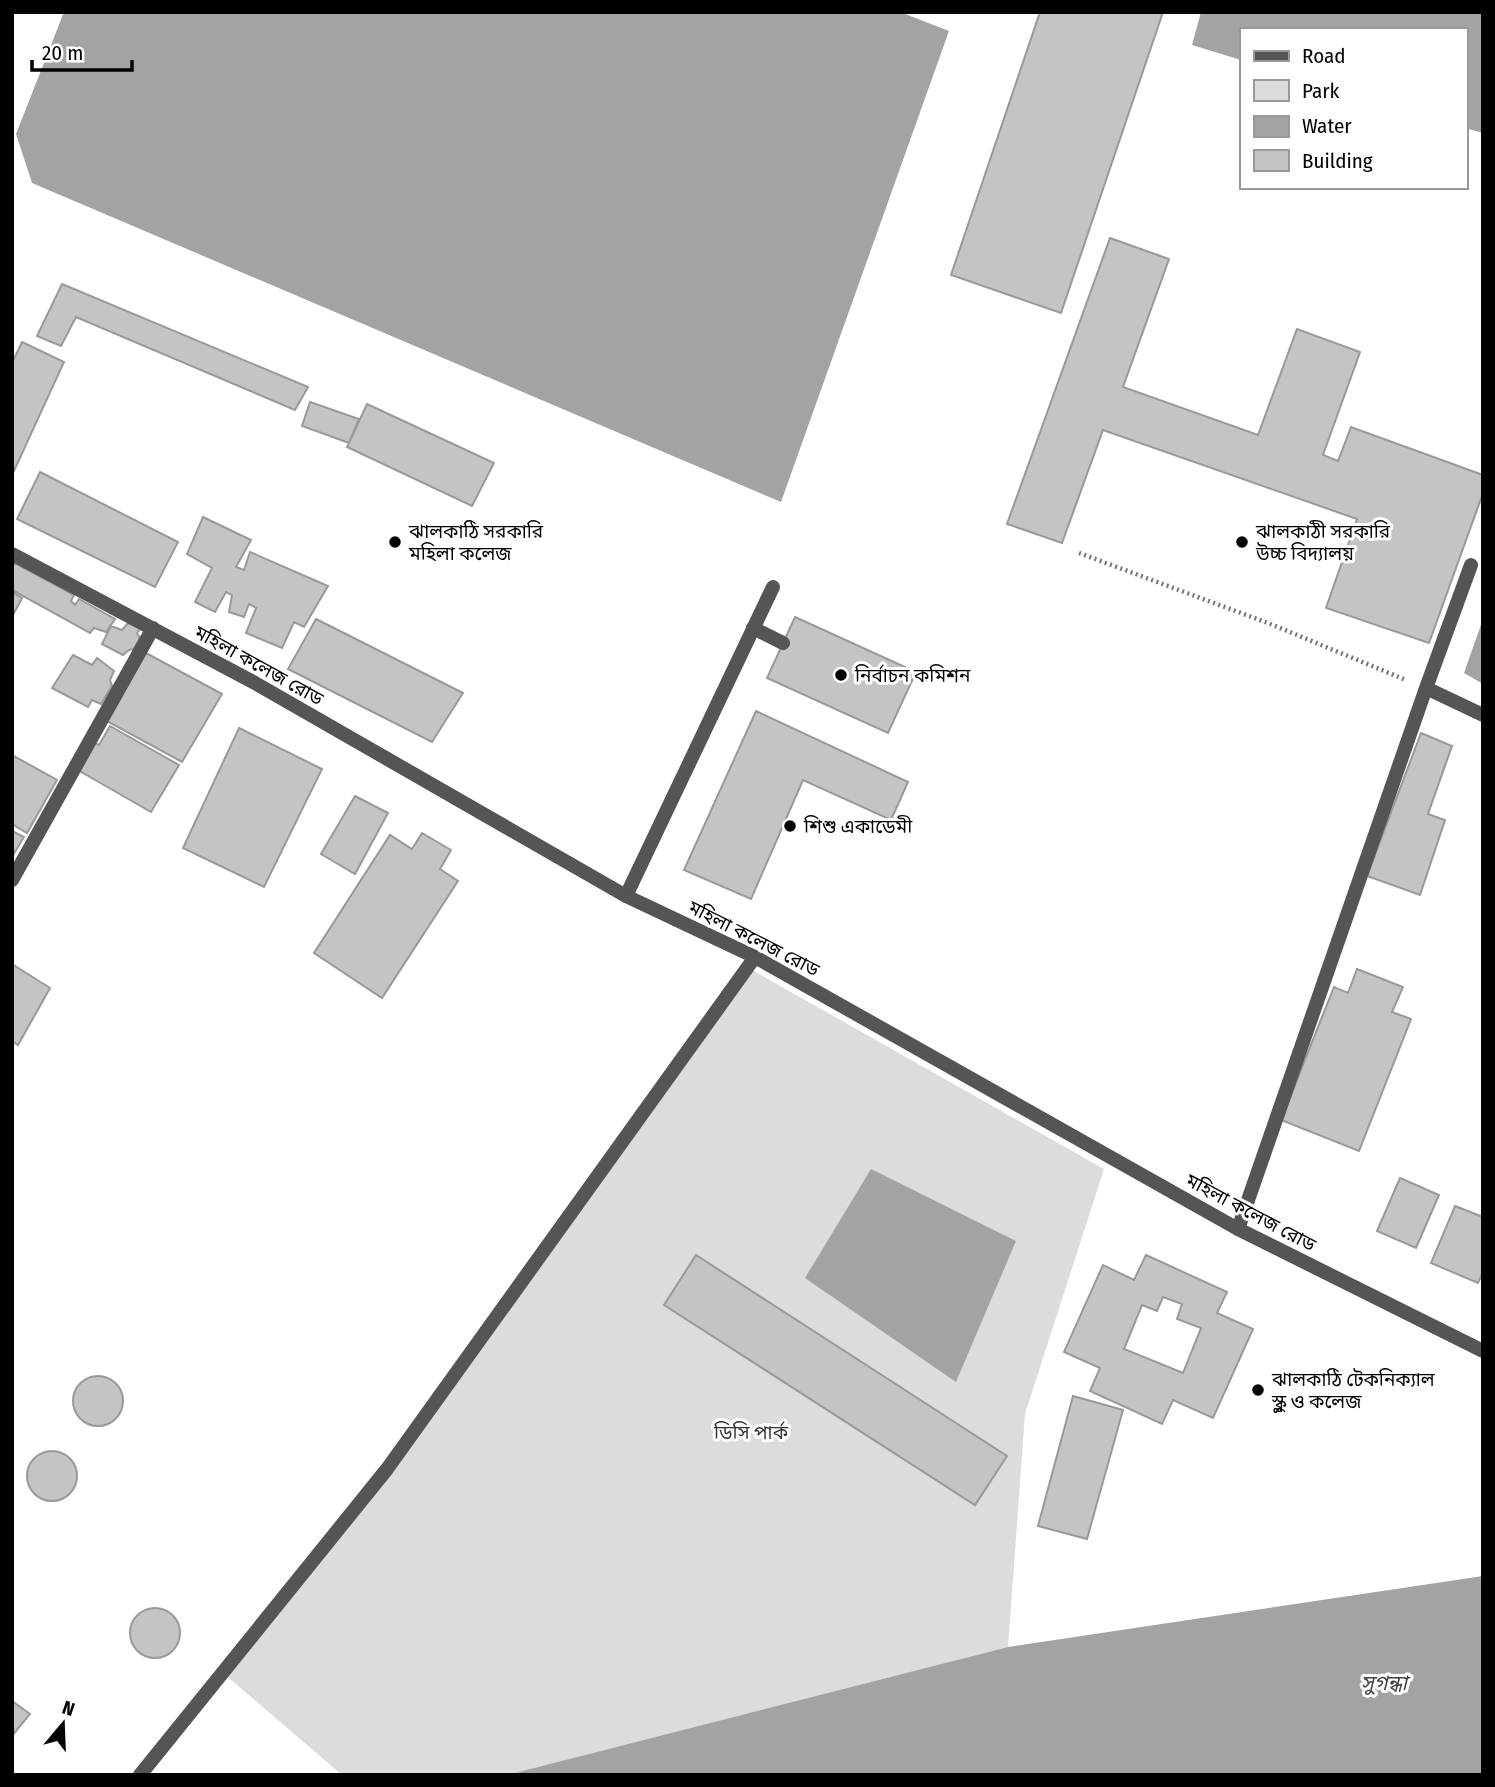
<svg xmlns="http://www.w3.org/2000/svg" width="1495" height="1787" viewBox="0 0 1495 1787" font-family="'Fira Sans Condensed','Noto Sans Bengali',sans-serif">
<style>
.green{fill:#dcdcdc}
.water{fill:#a3a3a3}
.building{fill:#c4c4c4;stroke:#999;stroke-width:2;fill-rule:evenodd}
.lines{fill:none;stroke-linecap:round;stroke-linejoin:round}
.path{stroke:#777;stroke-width:4.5;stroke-dasharray:2 3.5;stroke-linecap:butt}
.lane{stroke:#555;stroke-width:14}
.street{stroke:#555;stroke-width:14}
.poi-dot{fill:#000;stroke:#fff;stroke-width:2.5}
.labels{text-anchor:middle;stroke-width:6;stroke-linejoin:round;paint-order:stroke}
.poi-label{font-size:19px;fill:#000;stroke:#fff;text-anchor:start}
.street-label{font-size:19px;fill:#000;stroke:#fff}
.park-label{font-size:19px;fill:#333;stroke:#fff}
.water-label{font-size:21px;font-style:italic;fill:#444;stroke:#fff}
</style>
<rect width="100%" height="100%" fill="#fff"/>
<path class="green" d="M752 970 1104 1169 1025 1414 1008 1647 508 1775H342L223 1673 387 1469Z"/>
<path class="water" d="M64 12H900L949 31 781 502 32 183 16 134Z
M1201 12H1483V133L1465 128V30H1241V60L1192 45Z
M1483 619V684L1464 673Z
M871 1169 1016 1241 956 1382 805 1278Z
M1483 1576V1775H507L1008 1647Z"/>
<path class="building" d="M1040 12H1163L1061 313 951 275Z
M1110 238 1169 259 1123 387 1258 435 1297 329 1360 352 1323 455 1338 461 1351 427 1483 475V493L1429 643 1326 608 1357 519 1103 430 1062 543 1007 524Z
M62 284 308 387 295 410 76 317 61 346 37 336Z
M22 342 64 362 14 471 12 470V363Z
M310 402 359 419 349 443 302 426Z
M367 404 494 463 472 506 347 447Z
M40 472 178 542 155 587 17 519Z
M203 517 251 540 236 567 244 570 250 552 328 586 304 627 294 622 282 648 246 633 256 608 249 604 244 617 229 612 232 595 226 592 215 612 195 602 212 568 187 554Z
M15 563 74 595 71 601 75 605 79 599 115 619 106 632 94 628 90 633 12 590V569Z
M12 592 22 598 12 617Z
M795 617 916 672 888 733 767 678Z
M316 619 463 693 432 742 288 669Z
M128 623 141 628 137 633 140 638 134 649 129 650 123 655 102 644 111 626 122 630Z
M146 653 222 694 182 762 107 721Z
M73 655 92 665 97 658 114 671 110 680 112 686 101 704 92 700 88 707 52 688Z
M756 711 908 782 891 820 803 780 751 899 684 870Z
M110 726 179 765 151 812 76 769 92 741 99 745Z
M239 728 322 769 264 887 183 848Z
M1421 733 1452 746 1428 814 1445 820 1420 895 1367 876Z
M12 755 57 780 27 833 12 824Z
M355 796 388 813 355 874 321 854Z
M12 831 24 837 12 857Z
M422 833 451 850 440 869 458 881 382 998 314 953 390 835 412 849Z
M12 964 50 988 18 1045 12 1041Z
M1357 969 1403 987 1392 1012 1411 1019 1359 1151 1281 1120 1334 987 1348 993Z
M1400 1178 1439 1195 1416 1248 1377 1231Z
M1455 1206 1483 1217V1272L1478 1283 1431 1263Z
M696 1255 1007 1456 975 1505 664 1305Z
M1146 1255 1227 1292 1217 1313 1253 1329 1213 1418 1173 1400 1162 1424 1090 1391 1100 1368 1064 1352 1103 1265 1134 1280ZM1163 1297 1182 1304 1177 1319 1201 1328 1183 1373 1124 1349 1142 1305 1157 1311Z
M73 1401a25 25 0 1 1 50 0a25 25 0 1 1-50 0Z
M1073 1396 1123 1410 1087 1539 1038 1526Z
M27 1476a25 25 0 1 1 50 0a25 25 0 1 1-50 0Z
M130 1633a25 25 0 1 1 50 0a25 25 0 1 1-50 0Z
M12 1701 30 1714 12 1736Z"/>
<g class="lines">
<path class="path" d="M1079 553 1268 623 1406 680"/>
<path class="lane" d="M753 628 783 643
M1426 688 1471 565
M626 896 773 587
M1238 1229 1426 688 1483 715"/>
<path class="street" d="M12 554 255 683 626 896 755 957 1238 1229 1483 1351
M12 880 153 628
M140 1775 387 1469 755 957"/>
</g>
<g class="poi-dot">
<circle cx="395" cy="542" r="7"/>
<circle cx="1242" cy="542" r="7"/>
<circle cx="841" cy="675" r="7"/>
<circle cx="790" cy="826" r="7"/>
<circle cx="1258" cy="1390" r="7"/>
</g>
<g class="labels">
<g class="poi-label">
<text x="409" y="538">ঝালকাঠি সরকারি<tspan x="409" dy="22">মহিলা কলেজ</tspan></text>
<text x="1256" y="538">ঝালকাঠী সরকারি<tspan x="1256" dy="22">উচ্চ বিদ্যালয়</tspan></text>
<text x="855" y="682">নির্বাচন কমিশন</text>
<text x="804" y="833">শিশু একাডেমী</text>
<text x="1272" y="1386">ঝালকাঠি টেকনিক্যাল<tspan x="1272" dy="22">স্কুল ও কলেজ</tspan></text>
</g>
<g class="street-label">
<text transform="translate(259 665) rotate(29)" y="7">মহিলা কলেজ রোড</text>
<text transform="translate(754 938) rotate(27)" y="7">মহিলা কলেজ রোড</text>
<text transform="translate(1251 1212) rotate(28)" y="7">মহিলা কলেজ রোড</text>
</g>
<g class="park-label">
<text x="751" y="1439">ডিসি পার্ক</text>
</g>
<g class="water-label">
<text x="1384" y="1690">সুগন্ধা</text>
</g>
</g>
<rect width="1495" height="1787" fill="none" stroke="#000000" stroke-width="28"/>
<rect x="1240" y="28" width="228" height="161" fill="#ffffff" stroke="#999999" stroke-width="2"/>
<rect x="1254" y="51" width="35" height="10" fill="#555555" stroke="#999999" stroke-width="2"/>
<text x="1302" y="63" font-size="21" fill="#000000">Road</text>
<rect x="1254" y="80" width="35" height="21" fill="#dcdcdc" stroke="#999999" stroke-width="2"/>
<text x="1302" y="98" font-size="21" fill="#000000">Park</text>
<rect x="1254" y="116" width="35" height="21" fill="#a3a3a3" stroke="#999999" stroke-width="2"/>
<text x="1302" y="133" font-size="21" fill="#000000">Water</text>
<rect x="1254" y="150" width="35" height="21" fill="#c4c4c4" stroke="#999999" stroke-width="2"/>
<text x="1302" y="168" font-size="21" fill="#000000">Building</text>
<g transform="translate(63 1724) rotate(19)" stroke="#ffffff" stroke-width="5" paint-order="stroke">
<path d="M0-5L12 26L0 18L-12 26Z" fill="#000000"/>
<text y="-10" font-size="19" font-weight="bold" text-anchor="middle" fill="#000000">N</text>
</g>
<path d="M32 60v10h100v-10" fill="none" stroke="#000000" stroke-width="3.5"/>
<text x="42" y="60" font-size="21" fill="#000000" stroke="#ffffff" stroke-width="5" paint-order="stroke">20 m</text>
</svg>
